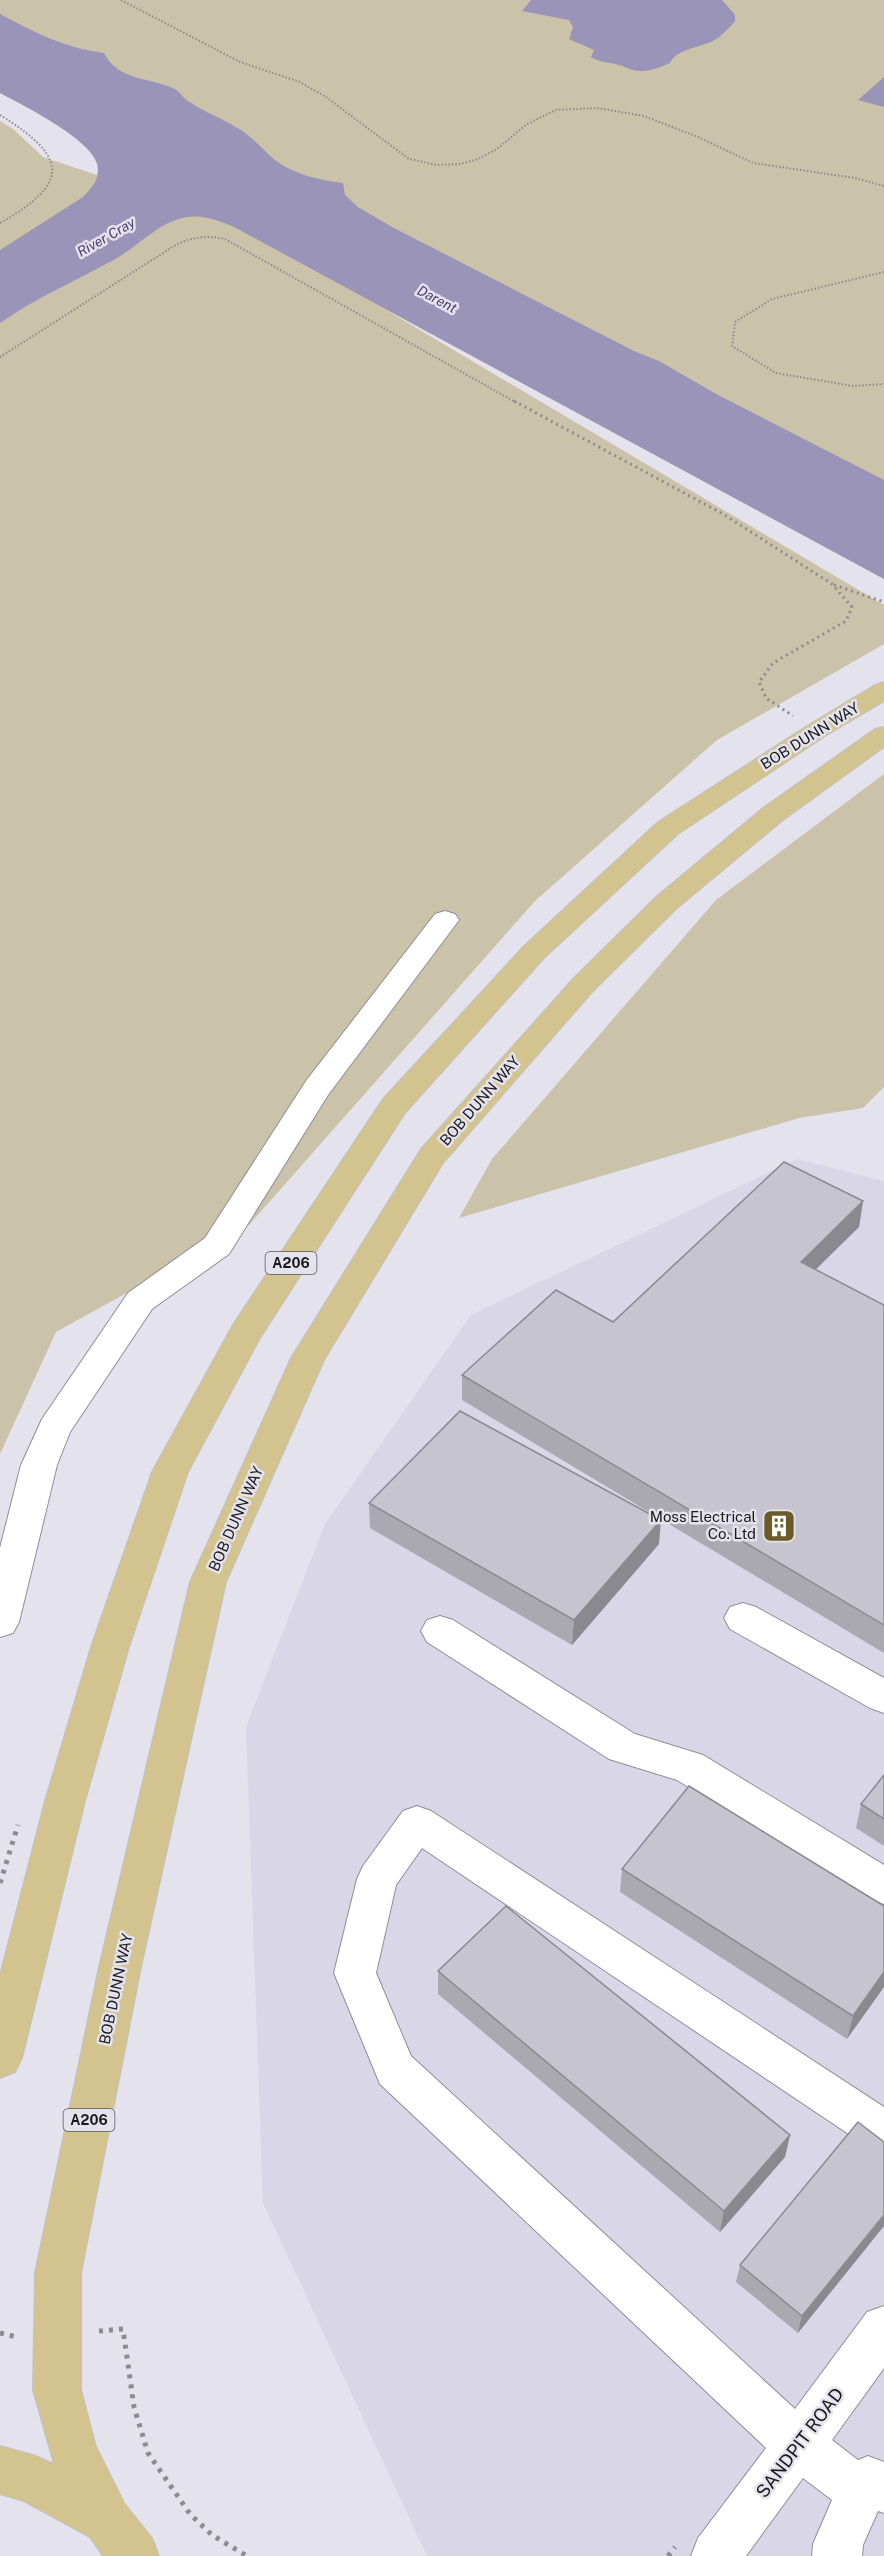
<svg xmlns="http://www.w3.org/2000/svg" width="884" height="2556" viewBox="0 0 884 2556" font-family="'Public Sans',sans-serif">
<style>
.built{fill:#d9d6e7}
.green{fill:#cac2a9}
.water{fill:#9b94b9}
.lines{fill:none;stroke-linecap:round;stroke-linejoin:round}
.minor-casing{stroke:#8f8e97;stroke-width:2}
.major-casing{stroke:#c3c3c4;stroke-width:2}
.path-far2{stroke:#8d8b92;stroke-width:2;stroke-dasharray:1.5 2;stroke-linecap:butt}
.path-far1{stroke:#8d8b92;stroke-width:3;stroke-dasharray:2 4;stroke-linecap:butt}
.path{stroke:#8d8b92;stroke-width:5;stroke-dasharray:4 6;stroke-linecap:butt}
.minor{fill:#fff;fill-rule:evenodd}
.major{fill:#d2c38f;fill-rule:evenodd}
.wall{fill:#aaa9b1}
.shaded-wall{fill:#8b8990}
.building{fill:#c6c4ce;stroke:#8b8990;stroke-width:1.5}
.labels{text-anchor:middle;stroke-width:5;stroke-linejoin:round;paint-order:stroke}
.far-water-label{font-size:14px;font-style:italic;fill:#4b3d71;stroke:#e4e2ec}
.shield{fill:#e4e2ec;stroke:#57555b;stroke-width:1.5}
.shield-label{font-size:14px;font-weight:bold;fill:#1a191d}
.street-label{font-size:15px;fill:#1a191d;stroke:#e4e2ec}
.poi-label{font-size:15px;fill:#1a191d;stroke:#e4e2ec;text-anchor:end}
.near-street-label{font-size:18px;fill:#1a191d;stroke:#e4e2ec}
</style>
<rect width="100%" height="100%" fill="#e4e2ec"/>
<path class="built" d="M797 1159 884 1181V2556H427L263 2203 246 1727 325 1524 471 1315Z"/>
<path class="green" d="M0 0H884V526L0 32Z
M0 67 170 187 884 546V579L376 304 884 605V644L717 740 535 901 249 1225 56 1332 0 1454V121L13 129 43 157 97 175C99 167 97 159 92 152 75 132 25 106 0 93Z
M884 774V1087L863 1108 799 1118 459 1218 492 1159 716 900Z"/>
<path class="water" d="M531 0H722L735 15V21C729 28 722 36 713 41 701 47 676 49 670 63 658 68 646 73 633 70 628 69 624 66 619 65 609 62 601 63 591 57L594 50 569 39 573 27 569 20 522 11Z
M0 14C38 34 62 47 104 53 119 82 151 77 175 89 180 92 183 98 188 101 206 113 226 120 244 132 255 140 264 151 275 160 295 175 319 180 343 183L345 195 358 207 392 227 634 351 659 361 718 395 884 480V579L234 227C219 221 205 215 189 217 162 219 140 245 117 258 78 280 37 297 0 323V250L83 197C91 189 99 180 98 168 97 142 23 105 0 93Z
M884 77V107L858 100Z"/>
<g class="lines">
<g class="minor-casing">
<path id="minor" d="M445 911 455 914 459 920 328 1095 229 1254 152 1309 70 1432 57 1465 19 1622 13 1633 0 1637V1548L21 1465 42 1419 128 1293 205 1238 306 1081 435 914Z
M743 1603 756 1607 884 1678V1713L870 1708 730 1629 724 1618 730 1607Z
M440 1616 453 1620 635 1734 703 1755 884 1865V1904L870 1899 677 1780 609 1759 427 1642 421 1631 427 1620Z
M417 1806 431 1811 884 2107V2153L868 2147 422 1848 396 1885 376 1973 411 2056 795 2409 867 2312 884 2306V2368L832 2440 858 2460 868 2456 884 2462V2513L878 2511 863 2545 862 2556H812L813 2544 832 2500 803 2478 746 2556H691L698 2538 766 2448 380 2084 334 1973 357 1879 363 1866 403 1811Z"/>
</g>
<g class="major-casing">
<path id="major" d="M884 682V701L825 736 678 834 544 958 405 1113 260 1338 188 1472 129 1647 85 1801 22 2058 15 2072 0 2078V1975L45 1801 91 1647 152 1472 234 1323 383 1099 524 946 658 822 807 726 875 685Z
M884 727V747L783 820 676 909 593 991 443 1163 324 1360 226 1582 141 1967 81 2273V2390L96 2447 124 2503 152 2538 159 2556H103L90 2537 24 2501 0 2494V2446L33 2455 54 2464 33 2390 35 2273 99 1967 190 1582 291 1358 421 1149 573 979 656 897 763 808 875 729Z"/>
</g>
<path class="path-far2" d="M121 0 240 62 300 82 326 97 409 159 437 165 460 164 478 159 497 149 527 124 556 110 597 108 644 116 698 137 753 163 855 178 884 186
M0 115C68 157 71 183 0 223
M884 272 772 299 735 322 732 346 776 373 853 386 884 384
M0 357 174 246C191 237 206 235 225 239L517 403"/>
<path class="path-far1" d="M514 401 723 514 832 584 852 607 846 621 773 663 759 682 766 698 793 716
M834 585 884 602"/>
<path class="path" d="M0 1883 18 1825
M99 2331 123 2329 134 2407 148 2453 190 2514 212 2535 247 2556
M0 2333 17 2337
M668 2556 675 2547"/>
<use href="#minor" class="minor"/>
<use href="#major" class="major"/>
</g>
<path class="wall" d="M863 1201 859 1227 815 1269 884 1305V1653L462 1400V1375L613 1322Z
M369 1503 659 1544 572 1645 370 1528Z
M884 1775V1846L856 1828 861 1804Z
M622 1869 884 1906 847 2039 620 1892Z
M438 1971 790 2135 785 2157 720 2232 438 1994Z
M884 2142 798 2333 736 2282 740 2265Z"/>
<path class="shaded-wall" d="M863 1201 859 1227 798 1287 801 1262Z
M661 1520 659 1544 572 1645 574 1620Z
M884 1972V1987L847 2039 853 2016Z
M790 2135 785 2157 720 2232 724 2211Z
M884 2215V2226L798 2333 802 2316Z"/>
<path class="building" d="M784 1162 863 1201 801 1262 884 1305V1625L462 1375 556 1290 613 1322Z
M460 1411 661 1520 574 1620 369 1503Z
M884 1775V1819L861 1804Z
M689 1786 884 1906V1972L853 2016 622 1869Z
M506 1906 790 2135 724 2211 438 1971Z
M858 2122 884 2142V2215L802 2316 740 2265Z"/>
<defs>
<g id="building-square" transform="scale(1.725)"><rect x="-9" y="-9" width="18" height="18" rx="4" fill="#6a5b28" stroke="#e4e2ec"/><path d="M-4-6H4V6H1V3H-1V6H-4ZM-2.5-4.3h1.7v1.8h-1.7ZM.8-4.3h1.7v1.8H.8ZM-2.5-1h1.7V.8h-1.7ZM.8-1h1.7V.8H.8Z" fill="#fff"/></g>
</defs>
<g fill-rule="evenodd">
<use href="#building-square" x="779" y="1526"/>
</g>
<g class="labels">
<g class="far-water-label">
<text transform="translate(106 237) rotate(-30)" y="5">River Cray</text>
<text transform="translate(437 299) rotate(28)" y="5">Darent</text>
</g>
<g class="shield">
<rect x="265.5" y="1252" width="51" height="22" rx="4.5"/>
<rect x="63.5" y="2109" width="51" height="22" rx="4.5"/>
</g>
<g class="shield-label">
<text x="291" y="1268">A206</text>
<text x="89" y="2125">A206</text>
</g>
<g class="street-label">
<text transform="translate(810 736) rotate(-32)" y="5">BOB DUNN WAY</text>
<text transform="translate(480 1101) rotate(-49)" y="5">BOB DUNN WAY</text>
<text transform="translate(236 1519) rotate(-66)" y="5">BOB DUNN WAY</text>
<text transform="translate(116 1989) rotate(-78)" y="5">BOB DUNN WAY</text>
</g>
<g class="poi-label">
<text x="756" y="1522">Moss Electrical<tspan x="756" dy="17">Co. Ltd</tspan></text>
</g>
<g class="near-street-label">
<text transform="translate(800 2443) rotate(-53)" y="6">SANDPIT ROAD</text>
</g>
</g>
</svg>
